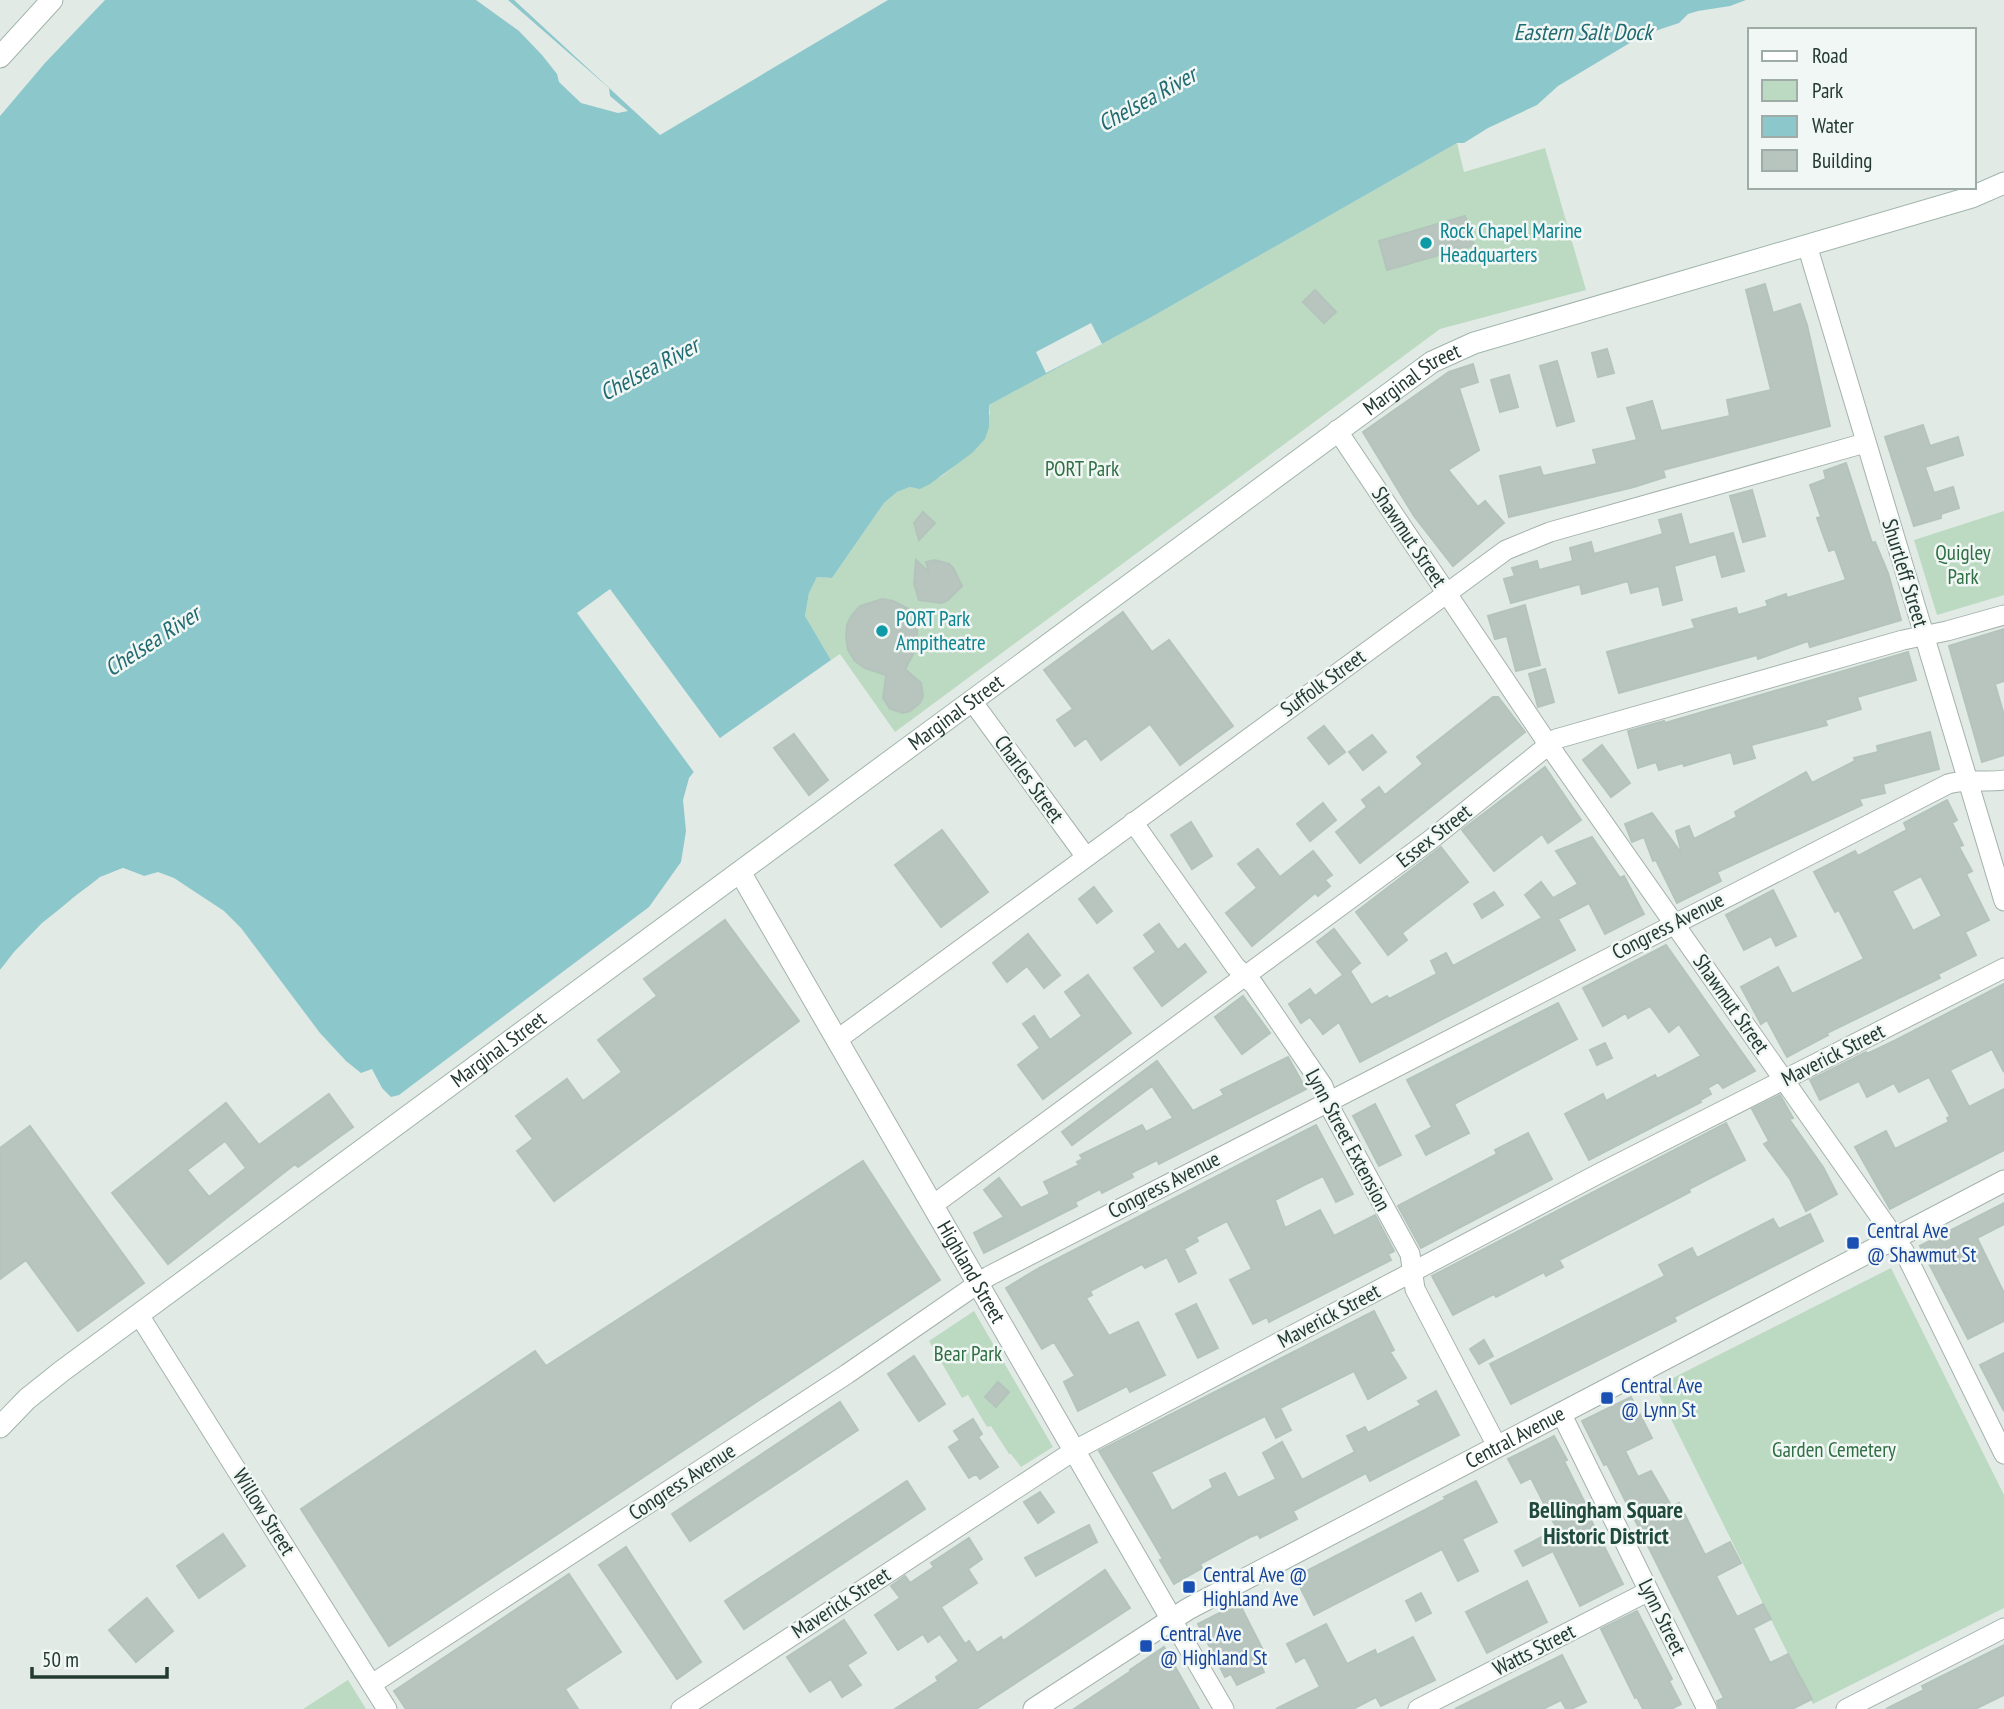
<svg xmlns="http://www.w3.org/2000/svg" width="2004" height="1709" viewBox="0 0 2004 1709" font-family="'PT Sans Narrow',sans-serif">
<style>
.green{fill:#bbdac1}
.water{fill:#8cc7cc}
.pier{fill:#e1eae5}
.building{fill:#b7c5be;stroke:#b4c4bc;stroke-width:2;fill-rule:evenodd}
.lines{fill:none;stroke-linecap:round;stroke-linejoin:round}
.minor-casing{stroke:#a4b2ac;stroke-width:21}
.tertiary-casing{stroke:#a4b2ac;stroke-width:23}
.secondary-casing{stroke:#a1b5ac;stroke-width:23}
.minor{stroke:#fff;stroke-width:19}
.tertiary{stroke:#fff;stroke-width:21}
.secondary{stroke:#fff;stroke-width:21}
.culture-dot{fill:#0f9aa8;stroke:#f1f7f4;stroke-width:2.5}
.transit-dot{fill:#1a4fb4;stroke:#f1f7f4;stroke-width:2.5}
.labels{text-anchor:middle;stroke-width:5;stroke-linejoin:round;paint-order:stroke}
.culture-label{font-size:21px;fill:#0d838f;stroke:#f1f7f4;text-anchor:start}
.street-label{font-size:21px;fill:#233a32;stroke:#f1f7f4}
.park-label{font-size:21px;fill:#306e43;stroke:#f1f7f4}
.transit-label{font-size:21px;fill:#164399;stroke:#f1f7f4;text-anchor:start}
.water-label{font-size:23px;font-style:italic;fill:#216a71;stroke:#f1f7f4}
.neighbourhood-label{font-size:23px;font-weight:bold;fill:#204a3d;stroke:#f1f7f4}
</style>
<rect width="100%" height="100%" fill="#e1eae5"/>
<path class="green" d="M1457 143 1464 172 1545 148 1586 290 1440 329 895 732 840 654 831 660 805 616 809 593 817 577 832 578 884 503 897 492 910 487 920 488 942 476 953 467 990 414 989 405 1148 319Z
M2004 511V595L1937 615 1914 540Z
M1891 1268 2004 1495V1608L1813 1704 1655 1387Z
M974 1311 1053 1447 1021 1467 1011 1454H1009L991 1426 987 1427 968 1395 962 1398 929 1341Z
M348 1680 366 1709H303Z"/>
<path class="water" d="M105 0H514L660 135 888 0H1746L1730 6 1698 11 1688 14 1679 23 1643 35 1558 86 1537 105 1488 128 1464 143H1457L1148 319 989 405V427L985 439 972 453 930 484 920 489 910 487 897 492 884 503 832 578 817 577 809 593 805 616 831 660 720 738 689 778 683 800 686 831 681 862 649 907 399 1095 391 1097 382 1088 372 1069 361 1073 346 1061 320 1033 241 928 224 911 174 878 158 872 144 876 123 868C73 887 37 933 0 970V116L45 63Z"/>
<path class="pier" d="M476 0H508L609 88 610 96 628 111 618 113 581 103 559 82 557 74 542 55 519 31Z
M1091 323 1102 344 1046 373 1036 352Z
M610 589 722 741 696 775 577 613Z
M123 868 144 876 140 878 123 871 102 880 45 926 0 974V970L14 952 42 923 100 877Z"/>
<path class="building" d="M1465 216 1474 245 1387 270 1379 241Z
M1765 284 1773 313 1800 304 1807 325 1830 426 1663 470 1665 477 1634 487 1509 517 1500 476 1540 467 1543 476 1597 464 1593 450 1637 440 1627 408 1652 401 1661 431 1730 416 1727 400 1771 390 1746 290Z
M1315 290 1336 312 1324 323 1303 302Z
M1607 349 1614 373 1598 377 1592 353Z
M1557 361 1574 421 1557 426 1540 366Z
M1473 364 1478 382 1459 388 1479 450 1448 470 1478 507 1485 501 1504 523 1453 566 1414 516 1363 432 1449 372Z
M1509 375 1518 407 1500 412 1491 380Z
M1923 425 1930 446 1958 437 1963 455 1925 467 1934 493 1953 487 1959 508 1941 514V518L1914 526 1885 437Z
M1846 463 1872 543 1875 542 1888 573 1901 620 1810 647 1808 641 1758 659 1757 655 1619 693 1607 652 1695 628 1692 620 1736 608 1738 615 1768 606 1766 601 1786 594 1787 598 1846 580 1835 549 1829 551 1817 518 1821 517 1810 485 1826 479 1824 471Z
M1752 490 1765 536 1743 542 1730 496Z
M923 512 935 523 919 540 914 523Z
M1681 514 1689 545 1733 533 1744 571 1722 577 1716 554 1674 566 1682 600 1663 605 1659 586 1631 593 1628 581 1582 594 1580 584 1511 603 1504 579 1515 576 1512 568 1537 561 1539 570 1573 561 1570 548 1591 542 1594 554 1663 534 1659 520Z
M916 560 929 572 926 562 935 560 949 564 954 569 962 586 948 600 942 603 919 600 914 584Z
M882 599 893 601 909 609 917 625V647L905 669 921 683 923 696 920 703 910 711 903 713 890 709 883 698 886 675 865 668 855 661 848 650 846 638 847 625 852 615 860 606Z
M1525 605 1540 665 1516 671 1507 636 1495 639 1488 616Z
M1123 612 1152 652 1169 640 1233 726 1180 765 1150 724 1101 760 1086 738 1075 746 1057 720 1073 709 1044 670Z
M2004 629V681L1995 684 2004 715V755L1982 762 1949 646Z
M1908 652 1916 680 1857 697 1861 709 1825 720 1827 725 1751 745 1755 758 1734 764 1731 752 1684 766 1683 763 1659 770 1656 762 1638 768 1628 731 1664 721 1665 723Z
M1545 669 1554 702 1538 707 1529 674Z
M1493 697H1498L1525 732 1360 863 1336 832 1367 807 1362 800 1379 787 1385 795 1423 764 1417 757Z
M1324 726 1345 752 1329 764 1308 738Z
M1930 732 1939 769 1883 784 1885 793 1859 799 1862 805 1717 872 1721 881 1677 903 1656 860 1653 861 1644 837 1632 842 1625 824 1652 813 1682 854 1676 831 1689 826 1694 839 1737 817 1735 812 1806 772 1812 783 1855 761 1854 758 1878 752 1877 746Z
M794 734 828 780 809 795 774 748Z
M1372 735 1386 752 1363 770 1349 752Z
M1602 745 1630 783 1611 797 1583 760Z
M1545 767 1581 820 1548 843 1542 834 1494 871 1462 830Z
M1947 800 1957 820 1952 823 1963 845 1959 847 1972 871 1966 874 1989 920 1965 932 1976 955 1938 974 1940 978 1827 1033 1828 1035 1787 1057 1767 1020 1761 1024 1741 987 1778 967 1792 994 1864 959 1839 910 1835 912 1814 872 1855 851 1858 856 1907 830 1904 823ZM1921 876 1942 916 1913 931 1892 891Z
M1323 803 1336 820 1310 841 1297 824Z
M1191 822 1212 856 1192 869 1171 835Z
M942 830 988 892 941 927 895 865Z
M1592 837 1620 878 1624 876 1644 914 1605 934 1589 903 1558 919 1575 950 1360 1062 1339 1022 1323 1034 1310 1017 1301 1023 1289 1004 1310 989 1315 996 1343 975 1317 942 1334 929 1360 963 1350 971 1371 1005 1387 996 1389 999 1437 974 1431 961 1446 953 1453 966 1542 918 1525 895 1541 882 1553 898 1578 884 1556 851Z
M1441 847 1468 882 1402 933 1407 940 1388 955 1356 912Z
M1258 849 1280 877 1313 851 1332 875 1325 880 1330 886 1318 896 1315 893 1252 946 1226 913 1257 888 1238 864Z
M1094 887 1112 911 1097 923 1079 899Z
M1773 890 1796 936 1776 946 1771 936 1744 950 1726 915Z
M1494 892 1503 905 1482 918 1474 904Z
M725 920 799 1021 554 1201 517 1151 533 1139 516 1116 567 1079 583 1101 622 1072 598 1040 657 996 644 979Z
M1159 924 1178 950 1185 944 1206 972 1162 1006 1134 968 1156 952 1144 935Z
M1028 934 1060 975 1044 988 1027 966 1007 982 993 963Z
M1666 945 1755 1071 1723 1088 1718 1082 1708 1088 1711 1094 1700 1100 1701 1102 1589 1160 1565 1114 1603 1094 1606 1101 1655 1075 1657 1079 1701 1056 1679 1024 1669 1032 1650 1006 1628 1018 1626 1013 1603 1026 1583 988Z
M1088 975 1131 1033 1043 1099 1018 1065 1040 1048 1023 1024 1034 1016 1050 1040 1082 1016 1065 992Z
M2004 984V1072L1992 1049 1950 1070 1969 1107 2004 1089V1150L1890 1209 1855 1147 1886 1131 1895 1149 1949 1122 1947 1118 1950 1116 1929 1077 1899 1092 1894 1083 1867 1097 1859 1081 1820 1100 1810 1080 1866 1052 1867 1054 1896 1040Z
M1243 996 1270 1033 1242 1054 1215 1017Z
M1558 1003 1577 1039 1454 1104 1469 1133 1426 1155 1416 1136 1432 1127 1407 1080Z
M1605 1043 1612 1058 1597 1065 1590 1050Z
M1288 1057 1306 1089 1159 1164 1157 1160 1131 1173 1133 1177 1102 1193 1100 1189 1075 1202 1077 1206 984 1253 974 1233 1004 1217 984 1190 999 1178 1021 1208 1050 1194 1044 1182 1079 1165 1077 1162 1083 1159 1080 1155 1142 1125 1146 1132 1173 1118 1152 1086 1072 1145 1062 1132 1157 1061 1193 1111 1224 1095 1221 1090Z
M329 1094 353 1127 298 1167 295 1164 168 1264 112 1193 226 1103 259 1145ZM225 1141 246 1168 209 1197 187 1170Z
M1780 1095 1793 1118 1789 1119 1823 1167 1837 1194 1806 1211 1790 1179 1764 1144 1769 1141 1752 1109Z
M1375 1104 1401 1155 1379 1166 1353 1116Z
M1726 1123 1745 1160 1689 1189 1690 1192 1559 1260 1563 1267 1546 1276 1544 1272 1496 1297 1494 1294 1453 1315 1432 1276Z
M1316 1125 1353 1194 1336 1202 1323 1176 1306 1184 1275 1200 1285 1228 1320 1210 1334 1236 1375 1215 1394 1251 1388 1254 1391 1260 1269 1322 1267 1317 1253 1324 1230 1280 1252 1269 1227 1221 1196 1237 1198 1241 1184 1249 1196 1273 1179 1282 1167 1257 1145 1268 1142 1264 1090 1291 1092 1295 1086 1298 1109 1336 1138 1322 1165 1375 1130 1392 1127 1386 1078 1411 1064 1382 1075 1376 1054 1342 1042 1349 1006 1288 1039 1268Z
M30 1126 144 1283 78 1331 26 1260 0 1279V1148Z
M1528 1133 1552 1179 1421 1248 1398 1206 1497 1154 1495 1150Z
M863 1161 940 1280 389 1646 301 1509 535 1351 546 1366Z
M2004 1203V1224L1977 1238 2004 1293V1321L1968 1339 1920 1246Z
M1810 1214 1823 1241 1674 1317 1676 1321 1511 1404 1490 1364 1665 1276 1659 1265 1692 1248 1697 1258 1773 1219 1779 1229Z
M1196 1304 1218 1348 1198 1358 1176 1314Z
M1374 1311 1394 1350 1390 1352 1406 1378 1368 1399 1354 1371 1280 1408 1291 1430 1276 1438 1265 1416 1151 1472 1172 1511 1213 1487 1210 1480 1225 1473 1238 1498 1276 1479 1263 1453 1282 1442 1302 1480 1355 1452 1347 1436 1365 1427 1368 1433 1421 1405 1418 1401 1436 1391 1459 1435 1370 1481 1366 1473 1293 1511 1297 1519 1260 1538 1258 1534 1250 1537 1200 1564 1202 1568 1174 1584 1160 1560 1163 1559 1099 1451Z
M1484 1340 1493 1356 1479 1364 1470 1349Z
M2004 1353V1411L1980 1365Z
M914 1356 945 1404 919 1421 888 1374Z
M998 1382 1009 1392 996 1407 985 1397Z
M1631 1397 1652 1438 1625 1451 1638 1477 1651 1471 1672 1507 1679 1503 1705 1555 1730 1542 1741 1563 1716 1576 1737 1617 1763 1604 1771 1619 1753 1628 1770 1663 1788 1654 1812 1699 1792 1709H1719L1717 1701 1724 1698 1607 1464 1604 1465 1582 1421Z
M840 1402 858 1430 690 1541 672 1514Z
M973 1419 982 1434 978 1437 998 1467 980 1479 976 1474 969 1478 949 1447 960 1440 954 1431Z
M1554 1436 1567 1460 1564 1461 1587 1507 1585 1508 1623 1584 1580 1606 1553 1551 1523 1566 1515 1551 1557 1529 1531 1478 1521 1483 1508 1459Z
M907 1481 925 1509 744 1629 725 1601Z
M1476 1481 1497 1522 1462 1539 1478 1571 1458 1581 1442 1549 1314 1615 1295 1577 1446 1499 1444 1497Z
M1040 1492 1054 1512 1038 1523 1024 1502Z
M1089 1525 1097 1542 1036 1576 1025 1558Z
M223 1534 245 1566 199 1598 177 1566Z
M969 1538 982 1559 968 1569 977 1583 941 1607 965 1644 969 1641 977 1653 1001 1637 1003 1641 1105 1570 1130 1608 976 1709H895L938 1681 936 1677 959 1661 940 1634 928 1642 923 1634 898 1650 875 1615 900 1598 891 1586 905 1576 910 1583 934 1567 931 1563Z
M626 1547 701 1662 677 1679 599 1565Z
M569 1574 621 1652 565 1689 578 1709H406L394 1691Z
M1527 1581 1547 1622 1487 1653 1466 1612Z
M1421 1593 1431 1613 1416 1621 1406 1601Z
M147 1598 173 1631 136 1662 109 1630Z
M1239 1603 1266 1656 1258 1660 1264 1672 1237 1685 1231 1674 1225 1677 1198 1624Z
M1637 1611 1672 1679 1669 1681 1681 1704 1671 1709H1643L1637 1697 1635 1698 1601 1629Z
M844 1620 866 1653 847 1665 861 1685 842 1697 831 1679 810 1692 787 1657Z
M1326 1624 1347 1664 1375 1650 1377 1655 1413 1637 1435 1680 1381 1706 1376 1697 1353 1709H1276L1320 1687 1305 1657 1296 1662 1287 1644Z
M2004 1645V1695L1975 1709H1886L1924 1690 1922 1686Z
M1164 1647 1199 1709H1074L1131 1671 1130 1670Z
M1562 1655 1586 1702 1571 1709H1566L1561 1700 1543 1709H1455Z"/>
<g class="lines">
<g class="minor-casing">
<path id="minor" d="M1807 245 2004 901
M1337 430 1548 744 1904 1251 2004 1454
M972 701 1086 857
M1133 822 1235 966 1254 985 1323 1086 1333 1113 1410 1254 1415 1289 1497 1446
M838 1039 1506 550 1550 532 1865 443
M933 1205 1429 841 1556 739 1903 640 1947 631 2004 615
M139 1315 387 1709
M1561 1413 1707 1709
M1171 1618 1224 1709
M372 1684 847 1374 989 1276 1948 784C1966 778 1985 783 2004 780
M681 1709 1075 1450 1598 1174 2004 968
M1418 1709 1649 1591
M1846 1709 2004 1628"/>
</g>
<g class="tertiary-casing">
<g id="tertiary">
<path id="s1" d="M740 872 1171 1618"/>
<path id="s2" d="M1034 1709 1188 1609 2004 1181"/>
</g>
</g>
<g class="secondary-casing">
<g id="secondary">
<path d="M0 57 52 0"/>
<path id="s3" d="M0 1427 27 1399 62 1371 1432 362 1474 343 1972 197 2004 183"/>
</g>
</g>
<use href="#minor" class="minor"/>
<use href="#tertiary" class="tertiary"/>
<use href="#secondary" class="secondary"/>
</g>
<g class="culture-dot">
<circle cx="1426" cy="243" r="7"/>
<circle cx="882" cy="631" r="7"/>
</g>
<g class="transit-dot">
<rect x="1846" y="1236" width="14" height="14" rx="3.5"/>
<rect x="1600" y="1391" width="14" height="14" rx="3.5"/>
<rect x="1182" y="1580" width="14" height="14" rx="3.5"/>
<rect x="1139" y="1639" width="14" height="14" rx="3.5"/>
</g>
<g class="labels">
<g class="culture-label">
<text x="1440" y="238">Rock Chapel Marine<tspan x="1440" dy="24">Headquarters</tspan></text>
<text x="896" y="626">PORT Park<tspan x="896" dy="24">Ampitheatre</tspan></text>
</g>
<g class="street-label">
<text dy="7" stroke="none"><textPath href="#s3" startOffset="1759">Marginal Street</textPath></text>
<text transform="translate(1409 537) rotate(56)" y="7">Shawmut Street</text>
<text transform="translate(1905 573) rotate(73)" y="7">Shurtleff Street</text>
<text transform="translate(1323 683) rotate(-36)" y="7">Suffolk Street</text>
<text dy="7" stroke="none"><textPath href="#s3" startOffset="1194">Marginal Street</textPath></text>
<text transform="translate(1029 779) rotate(54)" y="7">Charles Street</text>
<text transform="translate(1434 836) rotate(-38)" y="7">Essex Street</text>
<text transform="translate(1668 926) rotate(-27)" y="7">Congress Avenue</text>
<text transform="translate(1731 1004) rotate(55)" y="7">Shawmut Street</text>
<text dy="7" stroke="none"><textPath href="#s3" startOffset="626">Marginal Street</textPath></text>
<text transform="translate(1833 1055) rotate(-27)" y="7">Maverick Street</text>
<text transform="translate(1348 1140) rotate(62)" y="7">Lynn Street Extension</text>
<text transform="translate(1164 1185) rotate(-27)" y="7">Congress Avenue</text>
<text dy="7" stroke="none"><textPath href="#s1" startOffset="462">Highland Street</textPath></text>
<text transform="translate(1329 1316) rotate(-28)" y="7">Maverick Street</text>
<text dy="7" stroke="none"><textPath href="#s2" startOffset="553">Central Avenue</textPath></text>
<text transform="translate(682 1482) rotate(-33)" y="7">Congress Avenue</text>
<text transform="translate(264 1512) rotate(58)" y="7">Willow Street</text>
<text transform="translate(841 1603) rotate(-33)" y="7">Maverick Street</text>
<text transform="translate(1662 1617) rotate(64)" y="7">Lynn Street</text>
<text transform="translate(1534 1650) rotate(-27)" y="7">Watts Street</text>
</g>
<g class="park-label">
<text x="1082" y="476">PORT Park</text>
<text x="1963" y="560">Quigley<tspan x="1963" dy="24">Park</tspan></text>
<text x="968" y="1361">Bear Park</text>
<text x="1834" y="1457">Garden Cemetery</text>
</g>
<g class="transit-label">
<text x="1867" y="1238">Central Ave<tspan x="1867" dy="24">@ Shawmut St</tspan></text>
<text x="1621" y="1393">Central Ave<tspan x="1621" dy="24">@ Lynn St</tspan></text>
<text x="1203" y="1582">Central Ave @<tspan x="1203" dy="24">Highland Ave</tspan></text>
<text x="1160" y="1641">Central Ave<tspan x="1160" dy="24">@ Highland St</tspan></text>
</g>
<g class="water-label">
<text x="1583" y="40">Eastern Salt Dock</text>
<text transform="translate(1147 99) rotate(-29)" y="8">Chelsea River</text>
<text transform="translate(649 369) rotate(-28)" y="8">Chelsea River</text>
<text transform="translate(152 641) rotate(-33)" y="8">Chelsea River</text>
</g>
<g class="neighbourhood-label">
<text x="1606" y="1518">Bellingham Square<tspan x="1606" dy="26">Historic District</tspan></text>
</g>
</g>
<rect x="1748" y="28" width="228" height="161" fill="#f1f7f4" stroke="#9faba6" stroke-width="2"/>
<rect x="1762" y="51" width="35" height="10" fill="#ffffff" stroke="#9faba6" stroke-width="2"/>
<text x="1812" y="63" font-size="21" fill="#233a32">Road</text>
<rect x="1762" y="80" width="35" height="21" fill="#bbdac1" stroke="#9faba6" stroke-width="2"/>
<text x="1812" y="98" font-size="21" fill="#233a32">Park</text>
<rect x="1762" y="116" width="35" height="21" fill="#8cc7cc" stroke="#9faba6" stroke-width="2"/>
<text x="1812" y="133" font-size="21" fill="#233a32">Water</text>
<rect x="1762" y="150" width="35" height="21" fill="#b7c5be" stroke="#9faba6" stroke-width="2"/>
<text x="1812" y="168" font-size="21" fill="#233a32">Building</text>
<path d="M32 1667v10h135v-10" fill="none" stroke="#233a32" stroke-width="3.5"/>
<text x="42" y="1667" font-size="21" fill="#233a32" stroke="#f1f7f4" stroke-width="5" paint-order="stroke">50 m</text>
</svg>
